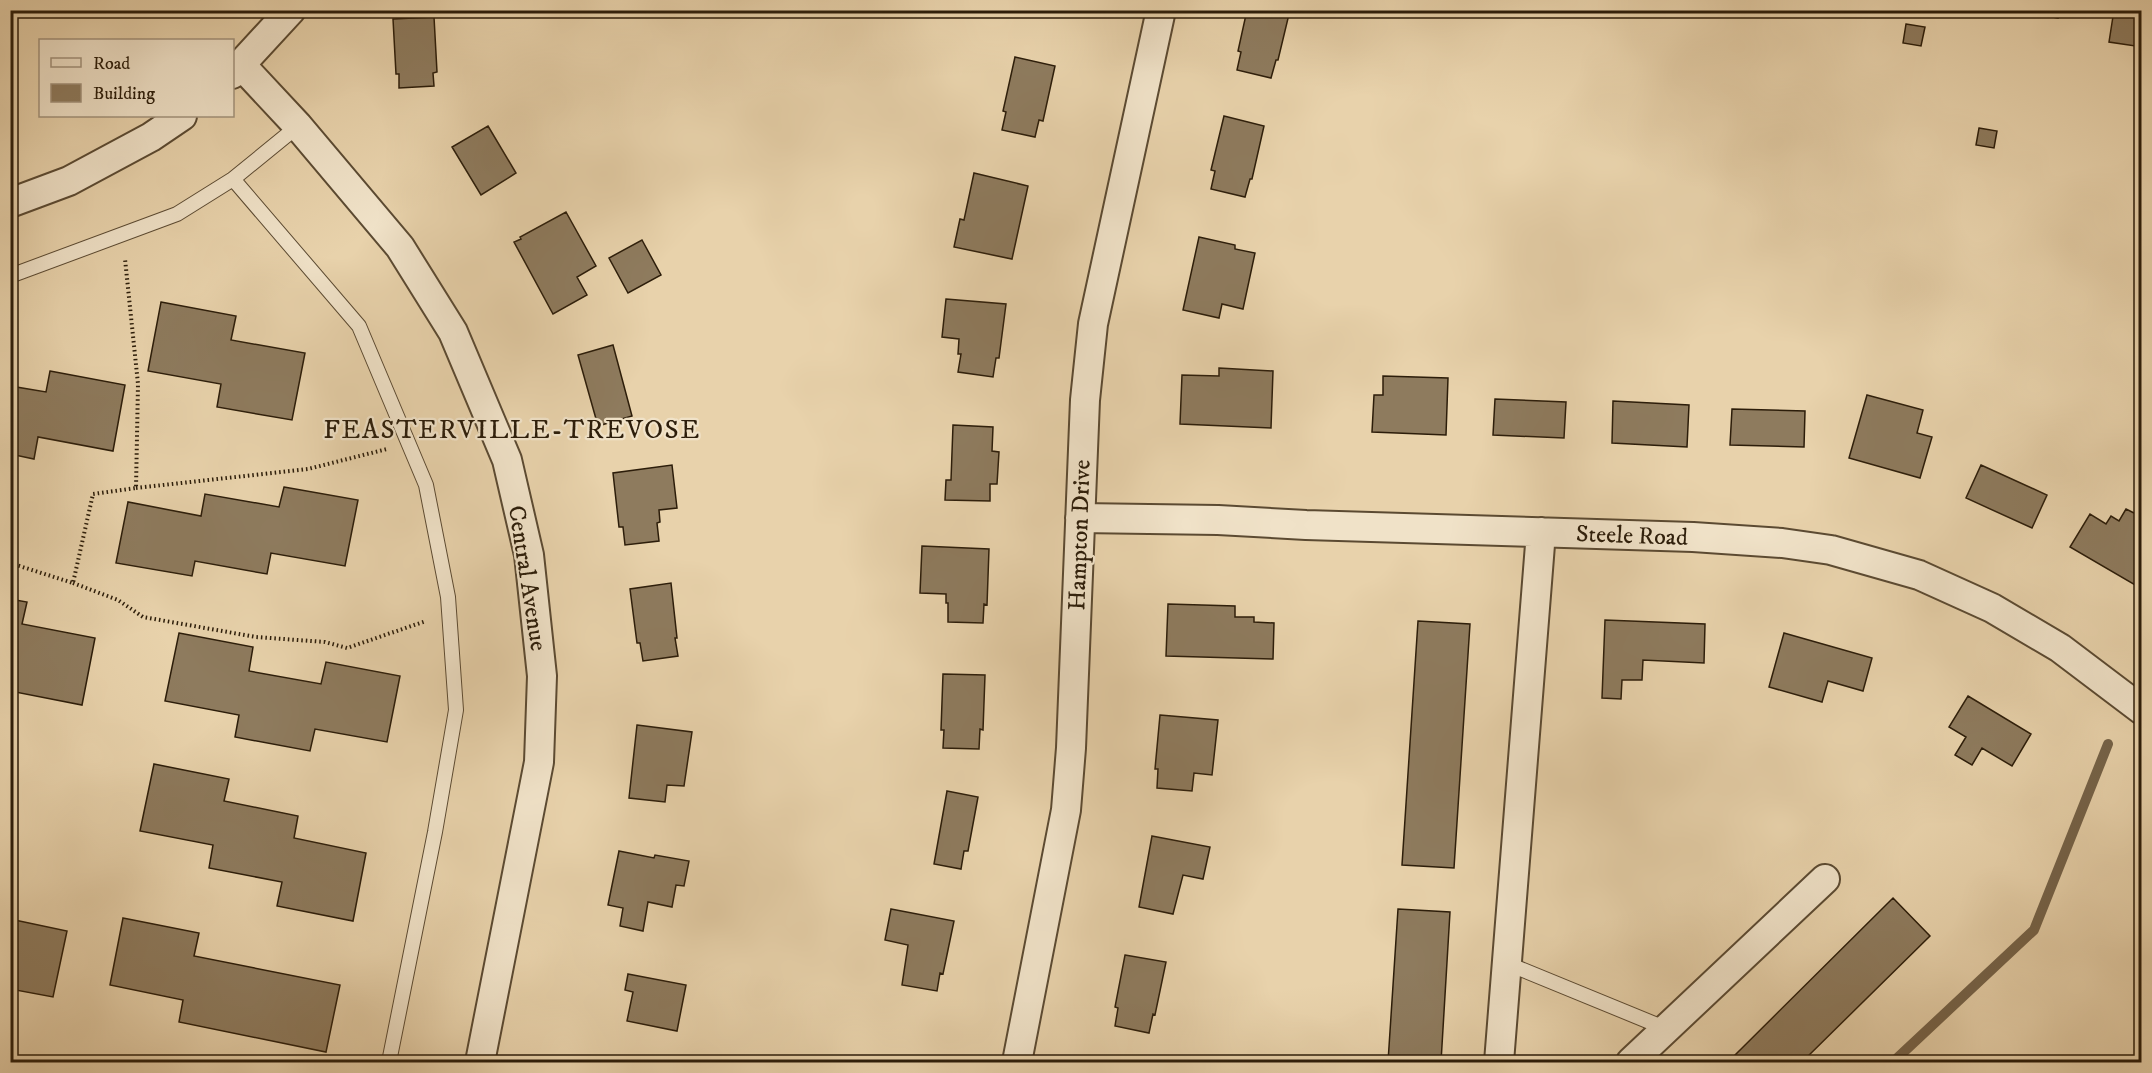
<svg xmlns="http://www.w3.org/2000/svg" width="2152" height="1073" viewBox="0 0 2152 1073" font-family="'IM FELL DW Pica',serif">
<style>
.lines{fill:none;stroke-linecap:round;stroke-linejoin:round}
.stream{stroke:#76644a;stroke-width:10}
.building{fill:#8e7b5e;stroke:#2c1d0a;stroke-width:1.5}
.service-casing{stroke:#5b4a32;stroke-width:16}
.minor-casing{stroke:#5b4a32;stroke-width:32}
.path{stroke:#2c1d0a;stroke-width:4;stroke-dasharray:1.5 3;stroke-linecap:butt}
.service{stroke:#f0e2c8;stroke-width:14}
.minor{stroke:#f0e2c8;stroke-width:28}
.labels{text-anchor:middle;stroke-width:4.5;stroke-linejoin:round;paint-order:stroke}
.street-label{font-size:24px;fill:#2c1d0a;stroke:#f0e2c8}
.quarter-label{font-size:27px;letter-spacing:1.5px;fill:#2c1d0a;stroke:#f0e2c8}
</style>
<rect width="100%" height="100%" fill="#e8d2ab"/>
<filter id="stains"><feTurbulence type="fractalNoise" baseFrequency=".00333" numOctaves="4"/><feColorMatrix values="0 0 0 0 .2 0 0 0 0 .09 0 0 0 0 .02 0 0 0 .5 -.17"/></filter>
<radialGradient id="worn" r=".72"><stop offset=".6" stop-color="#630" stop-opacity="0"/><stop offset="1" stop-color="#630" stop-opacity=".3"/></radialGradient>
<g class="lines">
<path class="stream" d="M1893 1062 2034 930 2108 744"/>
</g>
<path class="building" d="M1029 10H1061L1059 17Z
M1247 10H1290L1278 60H1276L1271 78 1237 70 1241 52 1238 51Z
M2017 10H2059L2058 18Z
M2114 10H2142V47L2109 42Z
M434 17 437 72 433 73 434 86 399 88V74H396L393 19Z
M1906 24 1925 27 1921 46 1903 43Z
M1015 57 1055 66 1043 121 1039 120 1035 137 1002 130 1006 112 1003 111Z
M1224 116 1264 126 1252 179H1250L1245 197 1211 189 1215 171 1211 170Z
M488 126 516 173 481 195 452 147Z
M1979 128 1997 131 1994 148 1976 145Z
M974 173 1028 186 1012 259 954 247 960 219 964 220Z
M566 212 596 266 577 277 587 295 553 314 514 242 521 239 520 237Z
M1199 237 1235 245V249L1255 253 1243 309 1222 304 1219 318 1183 310Z
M642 240 661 275 628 293 609 258Z
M946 299 1006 304 999 358H996L993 377 958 372 961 354H958L959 339 942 337Z
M161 302 236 316 231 340 305 353 292 420 217 407 221 384 148 371Z
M613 345 632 416 598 426 578 355Z
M1219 368 1273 371 1271 428 1180 424 1182 375 1219 376Z
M50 371 125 385 113 451 38 437 34 459 10 454V386L46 392Z
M1383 376 1448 378 1446 435 1372 432 1374 395H1383Z
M1867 395 1923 410 1917 433 1932 437 1920 478 1849 458Z
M1495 399 1566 402 1564 438 1493 435Z
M1613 401 1689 405 1687 447 1612 443Z
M1732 409 1805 411 1804 447 1730 445Z
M953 425 993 427 992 451 999 452 997 484H990V501L945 500 946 480H951Z
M672 465 677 508 659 510 660 522 657 523 659 541 625 545 623 527H619L613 473Z
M1981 465 2047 495 2032 528 1966 498Z
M284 487 358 500 345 566 271 553 267 574 195 561 192 576 116 563 128 502 201 516 205 494 279 507Z
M2126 509 2142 517V589L2070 547 2090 514 2106 524 2111 516 2119 521Z
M922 546 989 549 987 605 984 604 983 623 948 622V603H946V594L920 593Z
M671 583 677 638H675L678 656 643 661 640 643H637L630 589Z
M10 599 27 602 22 624 95 638 82 705 10 691 12 668H10Z
M1168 604 1235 606V617H1254V622L1274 623 1273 659 1166 656Z
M1605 620 1705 624 1704 663 1643 660 1642 680H1622L1621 699 1602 698Z
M1418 621 1470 624 1454 868 1402 865Z
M179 633 253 647 249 671 321 684 326 662 400 676 387 742 315 729 310 751 235 737 239 715 165 701Z
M1784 633 1872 658 1863 691 1828 681 1822 702 1769 687Z
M943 674 985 675 983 730 980 729 979 749 943 748 944 730H941Z
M1968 696 2031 734 2012 766 1982 748 1972 765 1955 755 1966 737 1949 727Z
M1160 715 1218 720 1212 775 1194 773 1192 791 1157 788 1158 769H1155Z
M637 725 692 732 684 786 667 785 665 802 629 798Z
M154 764 229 779 224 801 298 816 294 838 366 853 353 921 277 906 282 882 209 868 213 845 140 831Z
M947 791 978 797 968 851H964L961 869 934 864Z
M1152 836 1210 847 1203 879 1183 875 1173 914 1139 907Z
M619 851 654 858 655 855 689 861 684 886 676 885 672 907 648 902 643 931 620 926 623 908 608 905Z
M1893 898 1930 936 1802 1062H1728Z
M891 909 954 921 943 974 940 973 937 991 902 985 908 945 885 940Z
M1398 909 1450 912 1441 1062H1388Z
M123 918 199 933 194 956 340 985 326 1052 179 1022 183 1000 110 985Z
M10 919 67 931 53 997 10 989Z
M1125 955 1166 962 1155 1015 1153 1014 1149 1033 1115 1026 1118 1008 1115 1007Z
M628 974 686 985 677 1031 627 1021 633 992 625 990Z"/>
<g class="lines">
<g class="service-casing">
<path id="service" d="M233 179 359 326 426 485 448 597 456 710 435 832 389 1062
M10 276 177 214 233 179 298 126
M1506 963 1667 1029"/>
</g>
<g class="minor-casing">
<path id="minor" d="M242 66 298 126 400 247 453 332 507 460 529 555 542 676 539 762 480 1062
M232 74 291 10
M10 203 69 181 151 137 182 116
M1080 518 1218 520 1306 525 1693 537 1782 543 1831 550 1919 575 1992 608 2060 648 2142 710
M1017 1062 1066 810 1071 748 1085 400 1093 324 1161 10
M1499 1062 1541 532
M1631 1062 1825 879"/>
</g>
<path class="path" d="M136 488 308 469 387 449
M10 563 73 583 93 494 136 488 138 384 125 259
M73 583 118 600 143 617 256 637 325 642 347 648 426 621"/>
<use href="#service" class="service"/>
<use href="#minor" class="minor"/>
</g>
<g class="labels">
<g class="street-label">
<text transform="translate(1079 535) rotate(-88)" y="8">Hampton Drive</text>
<text transform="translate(1632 535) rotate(2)" y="8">Steele Road</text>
<text transform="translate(528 578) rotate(81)" y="8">Central Avenue</text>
</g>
<g class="quarter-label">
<text x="512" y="438">FEASTERVILLE-TREVOSE</text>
</g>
</g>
<rect width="2152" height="1073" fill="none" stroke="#e8d2ab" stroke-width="36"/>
<rect x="12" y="12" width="2128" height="1049" fill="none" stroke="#2c1d0a" stroke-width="3"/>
<rect x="18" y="18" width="2116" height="1037" fill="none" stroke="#2c1d0a" stroke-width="1.5"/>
<rect x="39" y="39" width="195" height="78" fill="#f0e2c8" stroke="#a2937c" stroke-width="1.5"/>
<rect x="51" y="58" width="30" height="9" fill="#f0e2c8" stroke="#a2937c" stroke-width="1.5"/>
<text x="93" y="69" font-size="18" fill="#2c1d0a">Road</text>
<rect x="51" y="84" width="30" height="18" fill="#8e7b5e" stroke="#a2937c" stroke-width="1.5"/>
<text x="93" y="99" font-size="18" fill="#2c1d0a">Building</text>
<rect width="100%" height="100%" filter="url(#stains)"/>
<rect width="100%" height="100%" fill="url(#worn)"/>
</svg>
